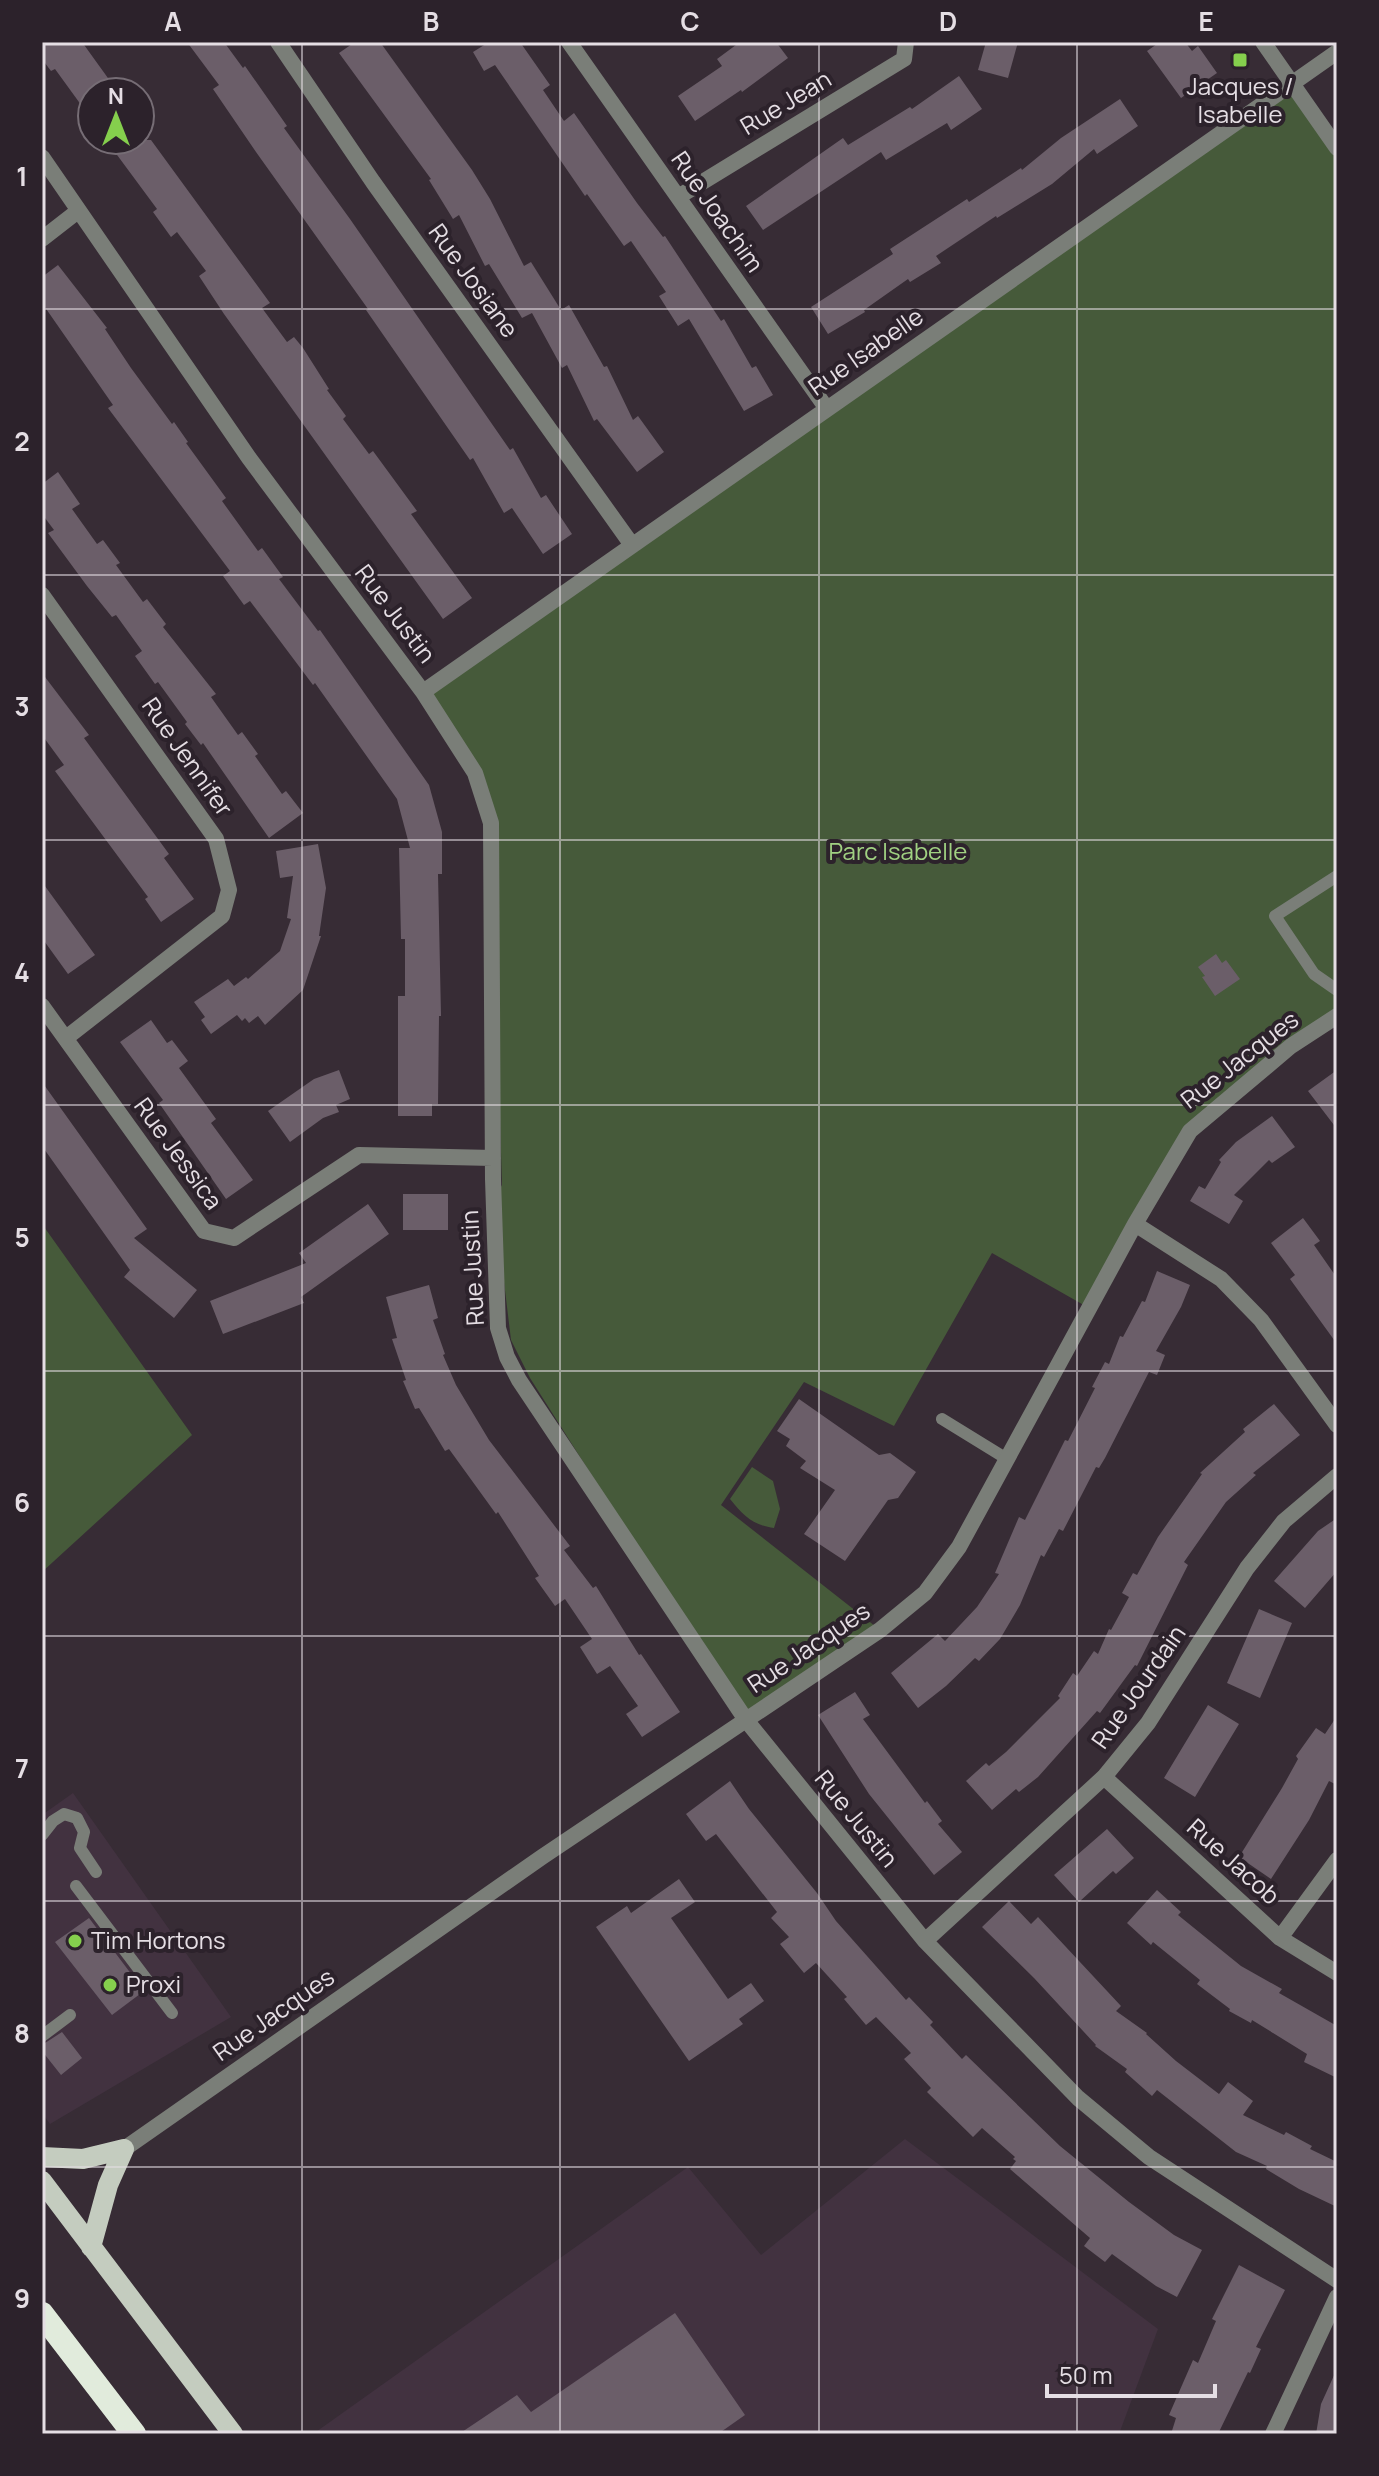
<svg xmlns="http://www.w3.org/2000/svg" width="1379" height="2476" viewBox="0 0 1379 2476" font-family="Manrope,sans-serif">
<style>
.built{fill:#423240}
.green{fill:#465a3a}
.building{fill:#6b5e69}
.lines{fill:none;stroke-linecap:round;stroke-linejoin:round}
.service{stroke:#7a7e78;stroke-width:12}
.minor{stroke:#7a7e78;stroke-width:16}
.primary{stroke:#c4ccbf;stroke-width:20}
.motorway{stroke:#e1ebdc;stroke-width:24}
.grid{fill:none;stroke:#e5dee4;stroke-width:2;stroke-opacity:0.55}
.poi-dot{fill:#85cf4d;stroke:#2c222b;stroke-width:3}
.labels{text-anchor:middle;stroke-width:8;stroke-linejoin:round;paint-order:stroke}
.poi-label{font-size:24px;fill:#e5dee4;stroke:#2c222b;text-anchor:start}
.street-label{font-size:24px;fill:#e5dee4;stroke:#2c222b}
.park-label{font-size:24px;fill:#a0d182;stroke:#2c222b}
.neatline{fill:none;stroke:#e5dee4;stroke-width:3}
.grid-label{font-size:26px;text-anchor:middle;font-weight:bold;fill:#e5dee4}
</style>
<rect width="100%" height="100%" fill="#372c35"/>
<path class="built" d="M73 1793 231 2017 50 2124 42 2113V1815Z
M905 2139 1158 2329 1119 2434H313L688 2167 761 2255Z"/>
<path class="green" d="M1293 83 1337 147V1018L1190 1131 1089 1308 992 1253 894 1426 804 1382 721 1505 880 1630 750 1725 530 1378 511 1340 494 1199 502 1185 491 823 475 773 423 692Z
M42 1224 192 1435 42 1572Z
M752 1467 773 1481 780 1509 774 1528C752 1525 743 1515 730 1499Z"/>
<path class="building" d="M42 42H82L118 92H92V120L55 69 51 71 42 59Z
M187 42H224L243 68 245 66 287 126 284 128 350 219 510 450 513 448 541 498 546 495 572 534 543 554 512 508 504 513 473 458 470 460 366 310 368 309 256 152 213 89 219 85Z
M355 42H380L472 170 490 199 524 266 531 262 561 310 569 305 604 367 607 366 633 420 638 416 664 452 637 472 597 419 594 421 567 365 562 368 532 313 522 318 489 264 485 266 459 215 453 219 429 180 431 179 339 53Z
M489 42H520L550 85 543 90 564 121 574 113 637 203 663 237 665 236 721 321 724 319 752 368 756 366 773 395 744 411 689 319 678 326 659 296 666 292 631 241 624 246 587 194 585 196 495 65 484 71 473 52Z
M740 42H776L788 58 742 92 741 90 695 121 678 96 722 66 717 59Z
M986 42H1018L1008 78 978 70Z
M1160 42H1185L1192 51 1198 46 1217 73 1181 98 1147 51Z
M959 76 982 109 951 130 947 123 886 160 881 152 763 230 746 206 843 138 848 145 910 107 912 109Z
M1120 99 1138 126 1097 154 1094 149 1052 184 997 218 996 216 936 256 941 263 910 282 908 279 864 310 865 312 828 334 811 307 893 254 890 249 967 199 969 202 1021 168 1022 170 1061 138Z
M106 140H151L270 303 262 308 287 342 294 337 303 348 329 389 327 390 346 416 343 419 369 454 373 451 417 511 411 514 472 598 443 619 224 314 199 276 206 271 177 232 171 237 153 212 157 209Z
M58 265 107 328 105 329 131 368 172 424 174 422 188 442 186 443 226 498 222 501 258 551 262 548 283 577 279 579 318 631 320 630 429 785 442 832V874H438L441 1016H439L438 1104H432V1116H398V996H405V939H401L399 848H410L397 799 315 683 313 685 250 601 244 605 223 576 230 571 108 408 113 405 42 303V277Z
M58 472 80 504 72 509 97 544 103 540 120 563 116 565 143 602 147 599 166 624 163 627 216 694 211 697 238 735 242 732 258 754 255 756 282 794 286 791 303 813 269 838 203 743 201 745 185 724 187 722 158 682 155 684 135 656 142 651 116 615 112 617 87 586 48 533 54 530 42 514V484Z
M42 673 89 735 84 738 169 854 164 858 194 899 161 922 145 899 148 897 55 771 64 765 42 735Z
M318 844 326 888 319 936H321L303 990 265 1025 258 1016 249 1023 245 1018 242 1021 237 1015 211 1034 201 1020 205 1017 194 1002 228 979 234 986 246 977 248 979 280 951 291 919 287 918 293 876 280 878 276 851Z
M42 882 95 955 68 974 42 938Z
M1216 954 1222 963 1226 960 1240 979 1215 996 1202 977 1205 976 1198 967Z
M151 1020 167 1043 172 1040 188 1061 179 1068 216 1119 211 1123 253 1180 226 1199 159 1103 163 1100 120 1042Z
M339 1070 350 1099 336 1105 339 1112 323 1118 290 1142 268 1111 314 1079Z
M1337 1070V1129L1308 1091Z
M42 1082 147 1229 134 1238 197 1290 174 1318 124 1277 130 1270 42 1146Z
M1272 1116 1295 1147 1272 1163 1269 1160 1234 1195 1243 1201 1229 1224 1190 1201 1199 1186 1205 1189 1221 1162 1219 1160 1236 1142Z
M403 1194H448V1230H403Z
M368 1204 389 1234 301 1297 304 1303 223 1334 210 1301 306 1263 299 1253Z
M1303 1218 1320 1241 1314 1245 1337 1278V1344L1290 1279 1295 1275 1271 1243Z
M1157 1271 1190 1285 1181 1307 1156 1351 1165 1355 1157 1375 1149 1372 1105 1458 1099 1468 1096 1467 1063 1531 1059 1529 1044 1557 1041 1555 1020 1605 1000 1639 979 1661 975 1658 946 1686 918 1708 891 1673 938 1634 945 1641 977 1607 999 1574 995 1573 1019 1517 1025 1520 1065 1440 1068 1441 1095 1388 1092 1387 1105 1362 1109 1364 1120 1336 1123 1337 1142 1301 1145 1302Z
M429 1285 438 1318 433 1320 445 1354 443 1355 456 1385 489 1440 570 1546 564 1550 593 1588 596 1586 639 1655 641 1654 680 1712 642 1737 626 1714 638 1706 610 1666 597 1674 580 1647 592 1639 565 1599 555 1606 535 1578 539 1576 498 1512 496 1514 449 1449 445 1451 419 1408 415 1409 403 1381 406 1380 392 1339 397 1338 386 1297Z
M799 1399 879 1455 890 1453 916 1472 898 1498 888 1500 845 1561 804 1534 835 1490 800 1468 806 1461 786 1446 790 1439 777 1431Z
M1274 1404 1300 1435 1253 1473 1256 1475 1226 1502 1184 1562 1188 1565 1137 1666 1135 1665 1100 1713 1097 1711 1038 1777 1019 1792 1016 1789 992 1810 966 1781 986 1763 989 1766 1006 1752 1060 1698 1058 1696 1073 1673 1077 1676 1094 1651 1098 1654 1109 1629 1111 1630 1129 1597 1122 1593 1133 1573 1137 1575 1158 1537 1202 1474 1200 1473 1245 1432 1243 1429Z
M1337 1518V1571L1305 1608 1274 1581 1318 1531Z
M1259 1609 1292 1623 1260 1698 1227 1683Z
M855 1692 870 1715 863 1719 925 1803 927 1801 942 1821 938 1824 962 1852 934 1875 869 1794 818 1715Z
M1208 1705 1239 1724 1195 1797 1164 1778Z
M1337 1716V1785L1329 1781 1309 1820 1271 1879 1239 1857 1282 1788 1298 1759 1296 1756 1316 1728 1325 1734Z
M730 1781 749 1809 817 1893 836 1921 906 2000 909 1997 933 2022 930 2025 962 2059 966 2055 1060 2146 1129 2202 1174 2235 1202 2250 1177 2297 1156 2286 1112 2254 1105 2262 1084 2246 1090 2238 1010 2169 1016 2161 1013 2159 1015 2157 982 2128 973 2137 927 2092 931 2088 904 2059 911 2053 876 2017 866 2025 844 1999 847 1997 816 1963 804 1973 780 1944 789 1937 771 1918 777 1912 716 1834 706 1841 686 1814Z
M1107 1829 1134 1858 1116 1874 1113 1871 1079 1902 1054 1875Z
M679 1879 695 1902 671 1918 728 1999 751 1983 764 2001 739 2019 743 2024 689 2061 596 1927 627 1906 631 1913Z
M1157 1890 1181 1912 1178 1915 1241 1966 1282 1989 1279 1993 1337 2026V2078L1304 2062 1307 2054 1252 2020 1251 2023 1229 2011 1230 2009 1197 1984 1200 1980 1153 1942 1151 1945 1127 1923Z
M1009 1901 1031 1924 1038 1917 1121 2006 1116 2011 1147 2033 1146 2034 1176 2061 1219 2094 1228 2082 1253 2101 1243 2115 1284 2135 1286 2132 1312 2146 1310 2149 1337 2162V2207L1299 2189 1266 2169 1267 2166 1236 2152 1157 2090 1152 2096 1125 2072 1127 2069 1095 2046 1096 2045 1034 1978 982 1927Z
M89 1918 144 1991 112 2015 55 1942Z
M62 2032 82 2058 61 2075 42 2051V2045Z
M1239 2265 1285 2290 1256 2347 1261 2349 1250 2373 1248 2372 1218 2434H1171L1176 2418 1169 2415 1193 2360 1198 2363 1216 2321 1212 2319Z
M675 2313 745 2415 718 2434H459L517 2395 531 2412Z
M1336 2371 1337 2434H1316L1321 2404Z"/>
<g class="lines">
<path class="service" d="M1337 876 1275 916 1314 974 1337 990
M942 1419 1007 1459
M42 1835 53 1821 64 1814 77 1818 84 1832 80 1848 96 1872
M76 1886 172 2013
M42 2036 70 2015"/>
<path class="minor" d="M278 42 373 182 632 545
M569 42 827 409
M1263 42 1337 148
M42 157 249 458 423 692 475 773 491 823 493 1179 498 1328 507 1357 519 1380 746 1720 925 1941 1078 2098 1149 2157 1337 2280
M678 197 904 59 906 42
M42 239 78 211
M42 595 216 839 229 890 222 916 66 1038
M423 692 1337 52
M42 1006 204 1231 234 1238 359 1155 493 1158
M1135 1224 1221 1279 1261 1320 1337 1425
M1104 1777 1280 1938 1337 1973
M1280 1938 1337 1860
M925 1941 1104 1777 1148 1723 1247 1568 1284 1521 1337 1476
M124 2149 542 1857 880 1630 925 1593 959 1547 1135 1224 1190 1131 1291 1046 1337 1016
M1273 2434 1337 2297"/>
<path class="primary" d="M42 2157 83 2159 124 2149
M42 2181 233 2434
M91 2247 108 2185 124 2149"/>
<path class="motorway" d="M42 2314 134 2434"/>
</g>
<path class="grid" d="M302 42V2434M560 42V2434M819 42V2434M1077 42V2434M42 309H1337M42 575H1337M42 840H1337M42 1105H1337M42 1371H1337M42 1636H1337M42 1901H1337M42 2167H1337"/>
<g class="poi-dot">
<rect x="1232" y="52" width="16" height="16" rx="4"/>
<circle cx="75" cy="1941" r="8"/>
<circle cx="110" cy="1985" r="8"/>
</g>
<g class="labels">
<g class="poi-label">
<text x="1240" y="95" text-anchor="middle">Jacques /<tspan x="1240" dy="28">Isabelle</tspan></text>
<text x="91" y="1949">Tim Hortons</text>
<text x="126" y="1993">Proxi</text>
</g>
<g class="street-label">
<text transform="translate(786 103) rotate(-31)" y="8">Rue Jean</text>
<text transform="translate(717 212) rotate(55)" y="8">Rue Joachim</text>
<text transform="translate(473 281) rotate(54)" y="8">Rue Josiane</text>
<text transform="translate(866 352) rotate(-35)" y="8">Rue Isabelle</text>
<text transform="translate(395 614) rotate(53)" y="8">Rue Justin</text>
<text transform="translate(187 757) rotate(55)" y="8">Rue Jennifer</text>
<text transform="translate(1240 1060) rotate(-38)" y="8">Rue Jacques</text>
<text transform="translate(178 1154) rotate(54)" y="8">Rue Jessica</text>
<text transform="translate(473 1268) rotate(-93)" y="8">Rue Justin</text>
<text transform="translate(809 1648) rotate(-34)" y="8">Rue Jacques</text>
<text transform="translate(1139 1687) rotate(-55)" y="8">Rue Jourdain</text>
<text transform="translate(856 1819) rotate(51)" y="8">Rue Justin</text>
<text transform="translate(1233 1862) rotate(42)" y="8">Rue Jacob</text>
<text transform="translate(274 2015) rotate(-35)" y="8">Rue Jacques</text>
</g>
<g class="park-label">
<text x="898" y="860">Parc Isabelle</text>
</g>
</g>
<rect width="1379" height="2476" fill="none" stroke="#2c222b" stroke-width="88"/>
<g transform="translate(116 116)"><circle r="38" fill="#2c222b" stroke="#766d75" stroke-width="2"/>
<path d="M0-6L14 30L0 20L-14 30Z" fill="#85cf4d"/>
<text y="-12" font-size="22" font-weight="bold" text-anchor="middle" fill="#e5dee4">N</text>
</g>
<path d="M1047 2384v12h168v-12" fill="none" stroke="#e5dee4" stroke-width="4"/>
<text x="1059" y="2384" font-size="24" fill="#e5dee4" stroke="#2c222b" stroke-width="6" paint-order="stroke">50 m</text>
<rect x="44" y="44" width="1291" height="2388" class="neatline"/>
<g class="grid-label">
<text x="173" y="31">A</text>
<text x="431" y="31">B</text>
<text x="690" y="31">C</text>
<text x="948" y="31">D</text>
<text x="1206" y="31">E</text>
<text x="22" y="186">1</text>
<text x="22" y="451">2</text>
<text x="22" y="716">3</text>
<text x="22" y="982">4</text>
<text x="22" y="1247">5</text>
<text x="22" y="1512">6</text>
<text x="22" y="1778">7</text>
<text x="22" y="2043">8</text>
<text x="22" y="2308">9</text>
</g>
</svg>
